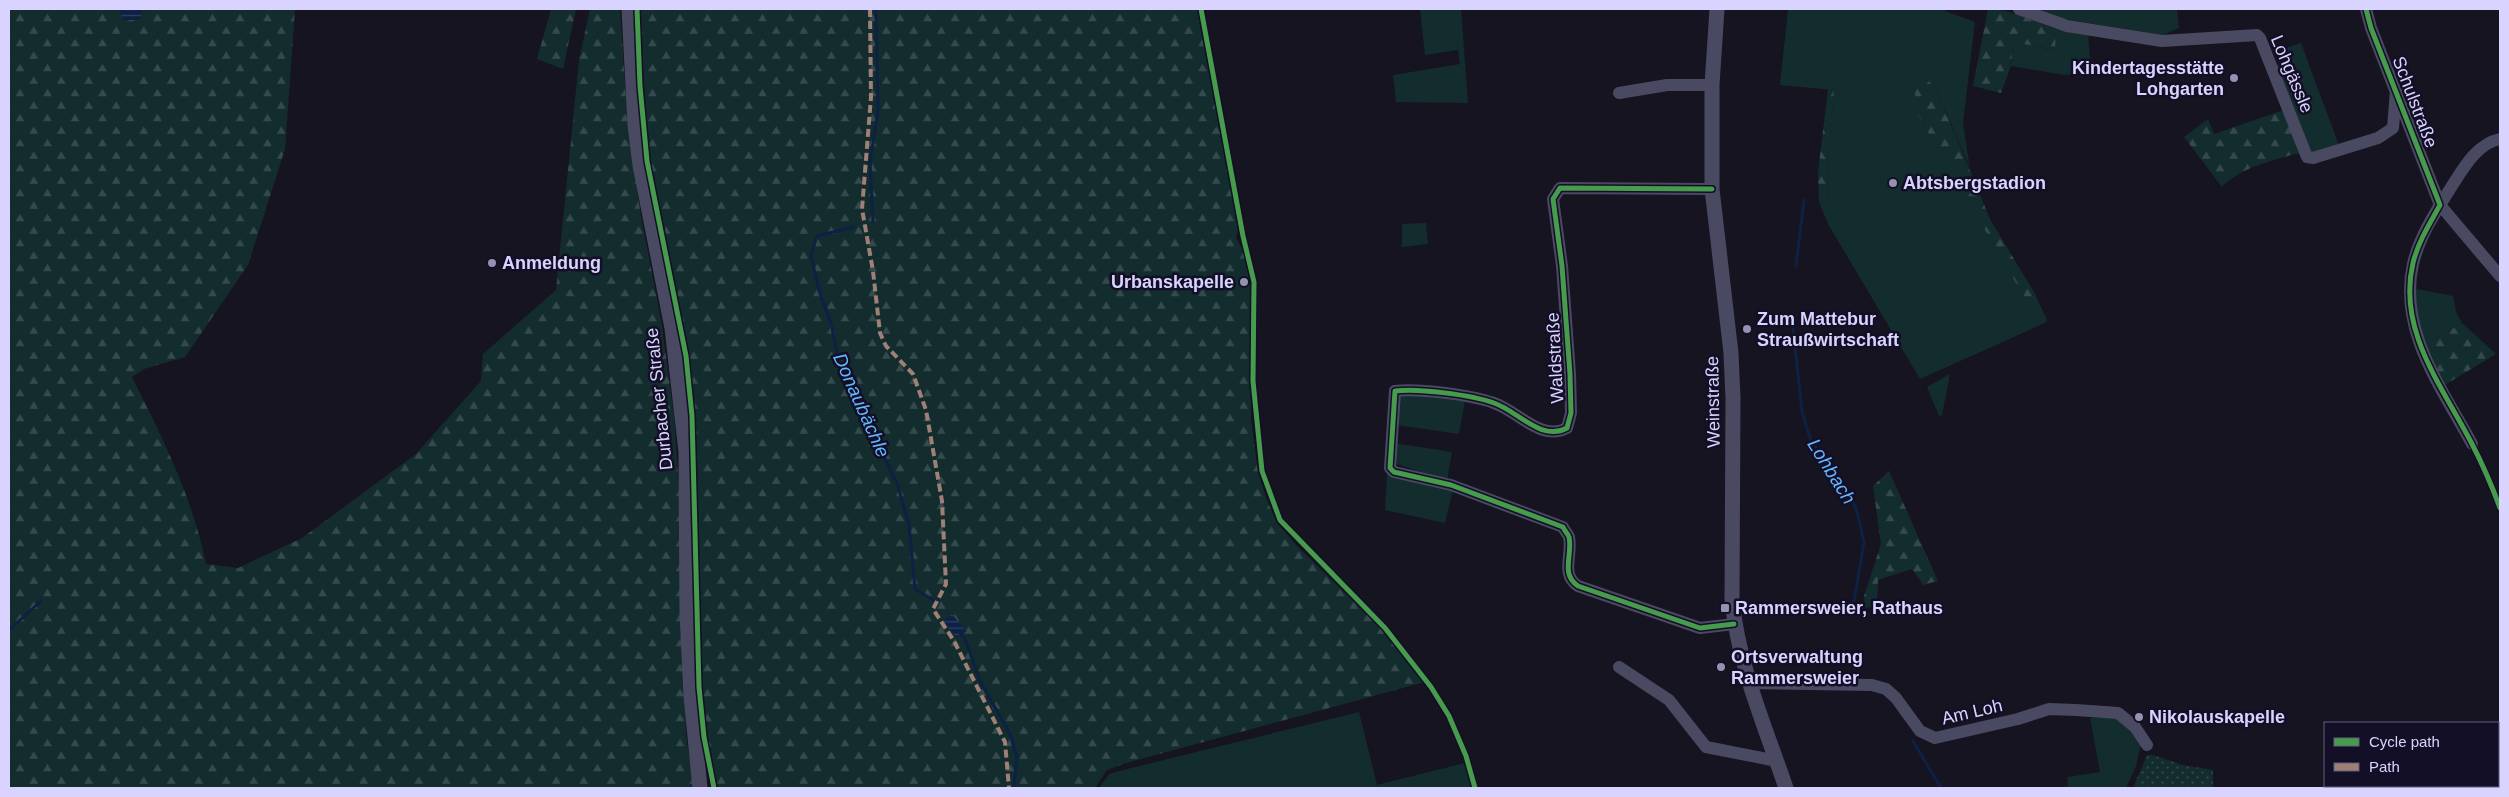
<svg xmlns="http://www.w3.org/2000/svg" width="2509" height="797" viewBox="0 0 2509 797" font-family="Helvetica,sans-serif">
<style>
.grass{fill:#132c2d}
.forest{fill:url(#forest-firs)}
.garden{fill:url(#garden-dots)}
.water{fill:url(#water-rules)}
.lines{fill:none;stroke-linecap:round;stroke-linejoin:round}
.stream{stroke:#0d2144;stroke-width:3}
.minor{stroke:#4a4962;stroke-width:12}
.tertiary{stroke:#4a4962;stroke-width:15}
.quiet{stroke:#9e8076;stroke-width:4;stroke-dasharray:8 4;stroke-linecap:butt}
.cycleway-casing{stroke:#130f26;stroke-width:8}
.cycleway{stroke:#469c4c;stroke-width:5}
.poi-dot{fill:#9591b1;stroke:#130f26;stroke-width:2}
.labels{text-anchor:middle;stroke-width:5;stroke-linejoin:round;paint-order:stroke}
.poi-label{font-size:18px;font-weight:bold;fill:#d9d4ff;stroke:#130f26;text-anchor:start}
.street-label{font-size:18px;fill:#d9d4ff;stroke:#130f26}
.water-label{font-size:19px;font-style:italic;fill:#62b6ff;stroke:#130f26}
</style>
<defs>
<pattern id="forest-firs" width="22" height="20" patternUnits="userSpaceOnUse" patternTransform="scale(1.25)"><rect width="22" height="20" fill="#132c2d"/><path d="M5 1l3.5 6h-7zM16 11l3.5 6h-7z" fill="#354a4c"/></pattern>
<pattern id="garden-dots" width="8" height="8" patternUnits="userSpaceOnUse" patternTransform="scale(1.25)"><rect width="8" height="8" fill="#132c2d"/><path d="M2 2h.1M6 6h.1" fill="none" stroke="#354a4c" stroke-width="1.8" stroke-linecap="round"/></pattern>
<pattern id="water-rules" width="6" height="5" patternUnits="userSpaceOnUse" patternTransform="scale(1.25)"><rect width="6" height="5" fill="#0d2144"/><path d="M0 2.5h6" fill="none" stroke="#304060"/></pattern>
</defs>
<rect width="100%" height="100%" fill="#161421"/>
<path class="grass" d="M1420 9H1461L1468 103 1396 102 1393 75 1460 64 1458 50 1425 55Z
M1788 9H1946L1945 11 1975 22 1963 123 1970 168 1935 86 1916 112 2026 299 2035 294 2047 320 2045 323 1920 379 1828 224 1819 202 1829 199 1827 174 1834 90 1780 85Z
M2028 9H2177L2179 28 2163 35 2150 33 2052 17Z
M2056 29 2088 32 2091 73 2064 75 2011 66 2013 42 2054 50Z
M2301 43 2340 148 2311 153 2275 66 2282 63 2278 51Z
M1426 223 1428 244 1402 247V224Z
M2412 288 2453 296 2456 312 2462 323 2423 346Z
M1950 374 1942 415 1939 416 1927 387Z
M1402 395 1465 400 1459 434 1396 425 1398 400Z
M1394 443 1452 452 1447 481 1397 464Z
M1387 473 1453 490 1445 523 1385 510Z
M1359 712 1377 785 1465 763 1473 788H1099L1109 774 1127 769Z
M2114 717 2142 740 2136 766 2126 788H2057L2068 786 2067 777 2100 772 2090 718Z"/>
<path class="forest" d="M9 9H118L125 21 141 18 142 9H295L285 149 248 265 185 357 144 369 132 377C163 439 192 496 206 564L238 568 302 538 416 454 481 381 483 354 556 290 579 60 590 9H620L628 129 641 216 661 320 674 416 679 489 686 735 694 788H9Z
M551 9H576L563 69 537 59Z
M639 9H1197L1238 228 1236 238 1244 252 1251 289V420L1258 472 1266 498 1277 523 1297 546 1386 633 1425 682 1126 763 1107 770 1095 788H716L704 716 700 668 697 448 689 366 668 246 649 159Z
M1988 9C2012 9 2033 22 2056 29L2055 50 2013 42 2011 66 2001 93 1973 86Z
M1928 81 1935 86 1990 219 2035 294 2026 300 1916 112 1914 102 1916 87Z
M1828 89 1834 90 1827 174 1829 199 1819 202 1818 172Z
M2284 110 2300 153C2278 158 2236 169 2222 187L2184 137 2208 119 2214 134Z
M2462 323 2496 354 2443 386 2423 346Z
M1889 471 1938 581 1923 585 1912 569 1878 580 1877 606 1865 608 1864 596 1881 544 1873 486Z"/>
<path class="garden" d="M2147 755H2153L2183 765 2213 770V788H2133Z"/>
<path class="water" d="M118 9H142L141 18 124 21Z
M952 614 966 631 957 638 943 621Z"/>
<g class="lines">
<path class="stream" d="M873 221 870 162 878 111 876 9
M854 227 817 236 811 255 819 291 831 323 839 362 898 486 909 525 915 589 935 601
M1796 266 1804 200
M1793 328 1802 412 1811 441 1838 476 1856 508 1864 542 1852 613
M9 630 41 601
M960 633 965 639 980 681 1010 734 1017 758 1014 788
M1913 741 1941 788"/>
<path class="minor" d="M2019 9 2067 26 2162 41 2257 35 2260 38 2307 157 2313 158 2378 138 2393 128 2396 90
M2366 9 2371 28 2440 205 2500 276
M1619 93 1667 85H1712
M1712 189 1560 188 1553 199 1562 266 1570 374 1571 413 1567 428C1541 442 1518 411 1494 403 1472 395 1418 388 1395 391L1390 468 1394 472 1451 485 1563 527C1564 530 1568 534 1569 537 1573 555 1560 574 1578 586L1700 628 1734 624
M2472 444C2442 388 2398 331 2413 264 2419 237 2436 211 2450 189 2463 169 2476 144 2500 139
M1619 667 1669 700 1706 747 1777 761
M1750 683 1872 685 1886 689 1896 698 1920 731 1935 738 2018 719 2049 709 2076 710 2118 713 2135 727 2147 745"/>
<path class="tertiary" d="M629 9 635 125 640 165 672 328 686 452 687 614 691 696 700 788
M1717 9 1712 85V189L1731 353 1733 398 1732 599C1738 665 1765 726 1786 788"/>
<path class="quiet" d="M870 9 871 97 862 209 873 271 880 333 886 346 913 374 926 410 942 501 946 584 933 609 954 641 1005 742 1009 788"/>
<g class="cycleway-casing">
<path id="cycleway" d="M637 9 640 86 647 161 686 356 692 416 699 687 704 737 714 788
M1201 9 1243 236 1254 282 1253 381 1262 471 1280 520 1385 628 1431 687 1449 716 1466 756 1475 788
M2366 9 2371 28 2440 205C2430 223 2418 242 2413 263 2397 330 2442 386 2471 442 2482 463 2492 486 2500 508
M1712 189 1560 188 1553 199 1562 266 1570 374 1571 413 1567 428C1541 442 1518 411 1494 403 1472 395 1418 388 1395 391L1390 468 1394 472 1451 485 1563 527C1564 530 1568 534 1569 537 1573 555 1560 574 1578 586L1700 628 1734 624"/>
</g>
<use href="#cycleway" class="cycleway"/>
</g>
<g class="poi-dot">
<circle cx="2234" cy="78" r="5"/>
<circle cx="1893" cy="183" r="5"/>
<circle cx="492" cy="263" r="5"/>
<circle cx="1244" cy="282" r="5"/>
<circle cx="1747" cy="329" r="5"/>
<rect x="1720" y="603" width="10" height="10" rx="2.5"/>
<circle cx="1721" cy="667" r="5"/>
<circle cx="2139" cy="717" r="5"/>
</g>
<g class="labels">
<g class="poi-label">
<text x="2224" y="74" text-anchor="end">Kindertagesstätte<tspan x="2224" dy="21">Lohgarten</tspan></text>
<text x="1903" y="189">Abtsbergstadion</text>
<text x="502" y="269">Anmeldung</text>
<text x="1234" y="288" text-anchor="end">Urbanskapelle</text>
<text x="1757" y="325">Zum Mattebur<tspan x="1757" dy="21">Straußwirtschaft</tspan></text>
<text x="1735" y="614">Rammersweier, Rathaus</text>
<text x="1731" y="663">Ortsverwaltung<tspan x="1731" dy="21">Rammersweier</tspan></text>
<text x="2149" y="723">Nikolauskapelle</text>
</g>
<g class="street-label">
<text transform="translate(2292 74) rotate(67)" y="6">Lohgässle</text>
<text transform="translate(2415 102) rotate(69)" y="6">Schulstraße</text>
<text transform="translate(1555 358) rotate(-93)" y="6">Waldstraße</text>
<text transform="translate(659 399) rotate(-96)" y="6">Durbacher Straße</text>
<text transform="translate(1713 402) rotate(-91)" y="6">Weinstraße</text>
<text transform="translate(1972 712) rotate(-13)" y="6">Am Loh</text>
</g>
<g class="water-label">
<text transform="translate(862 405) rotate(66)" y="7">Donaubächle</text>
<text transform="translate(1832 471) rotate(58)" y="7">Lohbach</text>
</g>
</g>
<rect width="2509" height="797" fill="none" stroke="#d9d4ff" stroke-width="20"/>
<rect x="2324" y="722" width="175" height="65" fill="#130f26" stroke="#625e7d"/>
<rect x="2334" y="738" width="25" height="8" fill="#469c4c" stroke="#625e7d"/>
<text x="2369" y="747" font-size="15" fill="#d9d4ff">Cycle path</text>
<rect x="2334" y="763" width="25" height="8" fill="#9e8076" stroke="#625e7d"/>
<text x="2369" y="772" font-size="15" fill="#d9d4ff">Path</text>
</svg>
